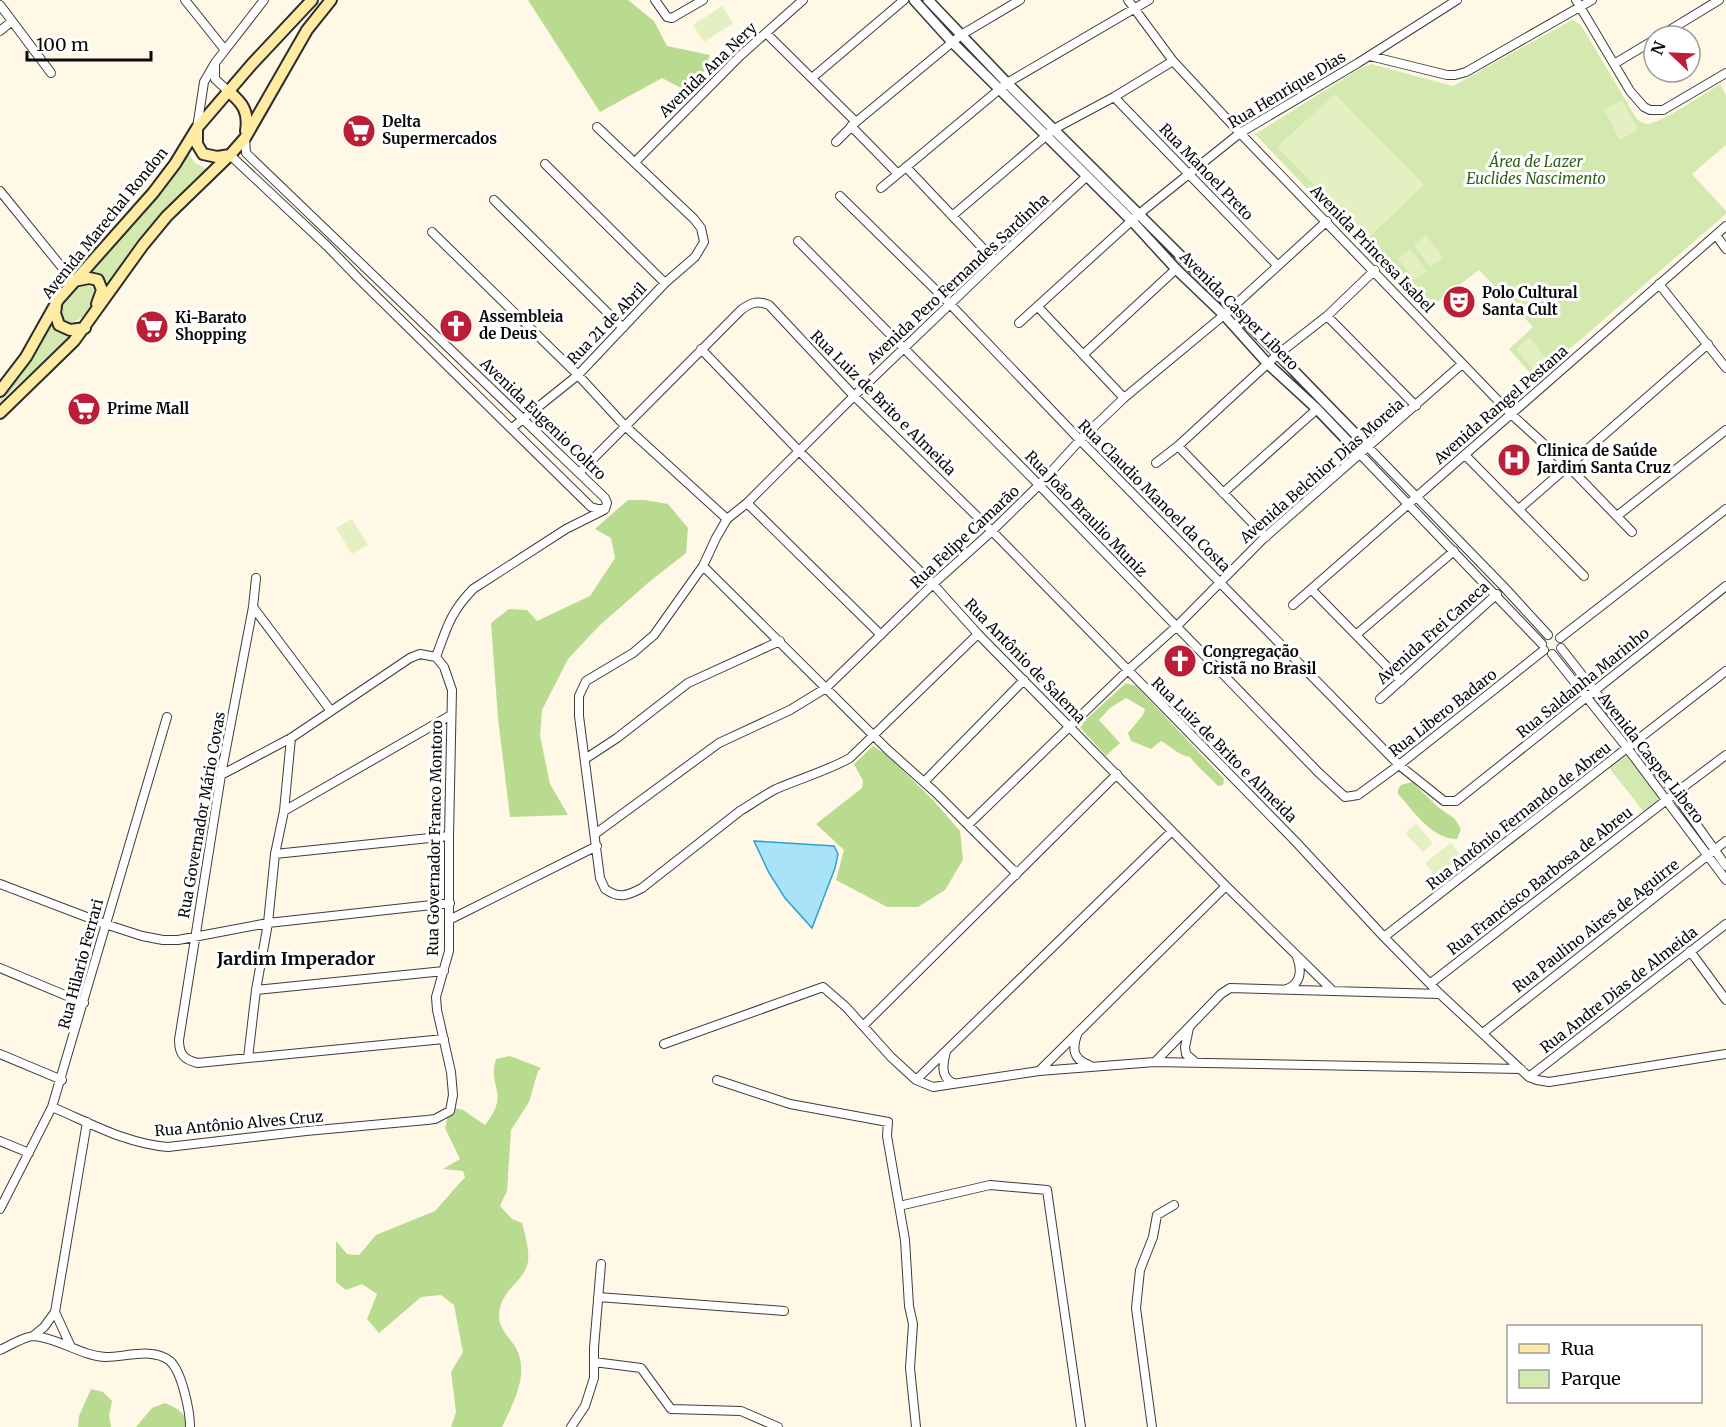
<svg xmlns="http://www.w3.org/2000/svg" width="1726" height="1427" viewBox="0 0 1726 1427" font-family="Merriweather,serif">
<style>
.green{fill:#d4e9b0}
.forest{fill:#b9db8f}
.pitch{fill:#e5f0c2}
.water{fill:#a9e3f8;stroke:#2ea1d1;stroke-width:1.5}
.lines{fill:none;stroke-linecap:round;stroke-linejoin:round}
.minor-casing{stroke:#3d3d3d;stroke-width:10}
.tertiary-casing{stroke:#3d3d3d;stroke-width:12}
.secondary-casing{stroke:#2c2c2c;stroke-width:14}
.minor{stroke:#fff;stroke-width:8}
.tertiary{stroke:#fff;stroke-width:9}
.secondary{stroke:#ffeba1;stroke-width:10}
.labels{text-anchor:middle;stroke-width:6;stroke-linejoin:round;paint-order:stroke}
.street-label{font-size:15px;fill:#0a0a0a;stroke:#fff}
.poi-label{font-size:15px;font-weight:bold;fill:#0a0a0a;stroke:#fff;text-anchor:start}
.park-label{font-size:15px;font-style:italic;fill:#306219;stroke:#fff}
.quarter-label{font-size:18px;font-weight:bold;fill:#0a0a0a;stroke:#fff}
</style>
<rect width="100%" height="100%" fill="#fff8e6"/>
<path class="green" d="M1572 20 1581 25 1635 116C1638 120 1641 123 1647 124 1657 125 1708 92 1720 84L1726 95V145L1692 174 1726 211V214L1535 379 1509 349 1533 327 1479 270 1424 312 1255 134 1359 69 1371 64 1453 86Z
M188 152 194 162 206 169C169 206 133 240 108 287L96 274 84 272Z
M81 285 93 287C100 301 82 325 66 322L60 314 61 308Z
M49 322C55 329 65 332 69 339 47 362 21 379 0 403V396L26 363Z
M1627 749 1666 801 1647 816 1607 765Z"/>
<path class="forest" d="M528 0H628L654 21 667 46 710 55 703 73 681 88 662 78 600 112Z
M628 500H645L668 504 688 528 686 553 649 582 599 626 568 659 542 710 540 736 550 784 568 815 510 817 498 718 491 623 509 609 527 610 537 621 590 596 615 558 611 538 595 529Z
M1126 683 1136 686 1224 779 1223 785 1218 786C1209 776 1198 768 1190 757 1178 755 1172 747 1161 741L1151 749 1131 741 1128 733 1143 715 1145 709 1126 698 1110 708 1099 720 1120 743 1106 756 1079 726Z
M873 746 887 755 933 800 960 831 963 860 945 890 918 907H887L836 880 844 850 816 824 862 788 863 781 854 764Z
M1412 782 1438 807 1455 819 1461 829 1457 839C1431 839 1414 811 1398 794V789L1401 785Z
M510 1056 541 1068 538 1071 529 1102 511 1130 507 1191 500 1206 512 1219 522 1223C525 1234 532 1257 526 1268 519 1285 500 1291 499 1316 499 1329 510 1338 516 1348 530 1374 513 1403 502 1427H451L456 1412 451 1372 463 1352 454 1305 441 1295 421 1297 379 1333 367 1319 377 1294 362 1284 346 1290 336 1282V1241L347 1254 359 1255 376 1235 435 1211 465 1177 463 1171 443 1169 460 1159 445 1128 450 1107 463 1110 485 1125C511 1092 487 1089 496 1059Z
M91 1389 103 1392 112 1401 109 1416 111 1427H78L79 1416Z
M165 1403C178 1408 185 1413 189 1427H136L152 1408Z"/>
<path class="pitch" d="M722 6 733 23 704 42 693 25Z
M1335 94 1424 185 1367 239 1277 147Z
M1622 100 1638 130 1620 140 1604 110Z
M1426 235 1443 258 1430 267 1414 245Z
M1410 249 1427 271 1414 280 1398 258Z
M1530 338 1549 362 1536 373 1516 349Z
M352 519 368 545 352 554 336 528Z
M1416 824 1433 843 1423 852 1405 833Z
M1451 843 1462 857 1437 878 1425 863Z"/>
<path class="water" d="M754 841 834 846 838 854 835 868 812 928 785 898 769 873Z"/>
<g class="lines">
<g class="minor-casing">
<path id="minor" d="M185 0 225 50
M655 0 667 17 672 18 703 0
M1128 0 1173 61 1240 133 1511 414 1568 466 1632 532
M1576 0 1630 91 1644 107 1650 110H1663L1726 73
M0 5 51 73
M0 31 12 21
M766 33 856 122
M1660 36 1719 0
M1370 56 1447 75H1455L1466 72 1592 0
M1614 64 1654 40
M215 65V79L228 91
M812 78 904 0
M1114 97 1278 266
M851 126 898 174
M197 128 204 82 215 63 264 0
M245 138 246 153 605 498 607 503 605 509
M836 142 856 122 961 35 1020 0
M230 155 327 246 360 280 591 507 598 509H605
M635 162 740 56 803 0
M545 164 665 283
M906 167 995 261
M881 188 1007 83 1149 0
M0 191 73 281
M840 196 950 304 1080 440 1399 765 1444 801H1456L1726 586
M494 200 623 328
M952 216 1054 129 1114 97 1173 61
M432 232 578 375 625 426 727 519
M1716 235 1726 249
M798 241 1039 485 1318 772 1345 797 1358 795 1399 765 1544 650
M1659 284 1726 368
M1038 307 1124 398
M1327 316 1416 406
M1019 323 1139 214 1240 133 1358 63 1457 0
M701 349 799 451 933 584 978 634 1226 886 1332 990
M1084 354 1176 269
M512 428 578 375 665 283 695 257 704 242 701 228 694 219 597 127
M1178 446 1266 537
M1368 447 1504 587 1548 635
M1360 454 1542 644
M1465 455 1584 576
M1156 463 1178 446 1277 355 1327 316 1375 270
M579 473 741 310C750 303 757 300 769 305L854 396 992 531 1296 842 1384 937 1440 994 1529 1077 1537 1080 1549 1082 1726 1054
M1223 493 1317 409
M747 503 881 635
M1519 509 1708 344
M1617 516 1726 430
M703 566 888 750 935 792 1013 870 1017 871 1016 875
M256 578 253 607 221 775 179 1040C179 1054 184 1060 198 1063L444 1039
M1311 589 1401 681
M1293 605 1726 226
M253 607 331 711
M978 634 850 758C827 771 801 778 776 789 764 795 752 804 740 811L642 888C627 896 619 899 605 889L600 878 579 716V696L586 681 633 653 654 635 703 566 716 538 727 519 747 503 854 396 995 261 1086 177
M1357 634 1454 551
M1560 638 1726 509
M1561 648 1670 787 1726 866
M1552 654 1628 749 1726 880
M436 657C447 627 450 613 473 589L566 529 604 510
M1380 699 1497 594
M585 759 617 738 688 683 780 641
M221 775 291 738 410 658 420 654 436 657
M924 782 1024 680
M284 811 451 715
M968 825 1127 671 1177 626 1263 539 1462 364
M595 834 719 743 790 710 826 688 933 584 992 531 1039 485 1080 440 1124 398 1224 315 1327 221
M275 854 449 836
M0 884 105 924 142 936 163 940H178L268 923 450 903
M449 920 597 846
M1384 937 1726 671
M1690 951 1726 1000
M0 968 84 1003
M1431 983 1678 791 1726 755
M1287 989C1301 984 1302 970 1297 957
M256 990 444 971
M863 1026 1117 774
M1189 1028 1185 1047 1186 1054 1195 1062
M1078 1032C1072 1048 1072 1059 1089 1065
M1483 1033 1726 841
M664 1044 823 987 846 1007 891 1057 916 1080 933 1087 1039 1071 1155 1062 1521 1069
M946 1051C943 1064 940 1077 953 1083
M0 1054 62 1080
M248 1058 256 990 268 923 275 854 284 811 291 738
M1155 1062 1221 994 1230 988 1440 994
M1039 1071 1226 886
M1529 1077 1726 924
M717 1080 790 1104 888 1122 887 1136 905 1240 909 1306 913 1324 910 1368 916 1427
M916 1080 1172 831
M52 1107C90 1123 127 1144 168 1147L306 1131 427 1120 435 1119 450 1111 453 1095 451 1072 437 1010 436 997 449 951V836L452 690 444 667 436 657
M0 1141 29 1153
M899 1206 990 1185 1047 1190 1081 1427
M0 1209 52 1107 167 717
M598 1297 784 1311
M55 1312 71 1347
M33 1336 44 1327 55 1312 87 1122
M0 1350C9 1346 25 1336 34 1336 59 1338 81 1356 106 1357 126 1357 153 1347 170 1361 182 1372 190 1411 190 1427
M594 1362 641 1368 671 1409 741 1411 778 1427
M571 1427 585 1406 594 1378V1348L601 1264
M1152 1427 1136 1308 1140 1270 1153 1237 1157 1215 1174 1205"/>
</g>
<g class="tertiary-casing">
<path id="tertiary" d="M914 0 952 42 1132 221 1176 269 1224 315 1268 364 1317 409 1360 454
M928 0 1007 83 1232 307 1368 447"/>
</g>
<g class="secondary-casing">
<path id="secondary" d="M228 91C243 103 249 112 246 131
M197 128V144L203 154 217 157 230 155
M74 281 89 278 98 280 102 290 97 304
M56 306 55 313 59 325 70 330 85 328
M0 391 26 357 58 300 153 193 175 164 197 128 252 64 312 0
M0 413 74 341 143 245 167 216 230 155 245 138 307 30 331 0"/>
</g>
<use href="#minor" class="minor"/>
<use href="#tertiary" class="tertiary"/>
<use href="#secondary" class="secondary"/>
</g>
<defs>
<g id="supermarket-disc" transform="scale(1.725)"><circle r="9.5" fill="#bd1e37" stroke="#fff"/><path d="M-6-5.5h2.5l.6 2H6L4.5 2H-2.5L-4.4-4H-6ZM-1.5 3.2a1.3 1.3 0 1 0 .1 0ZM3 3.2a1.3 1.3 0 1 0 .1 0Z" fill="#fff"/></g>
<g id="theatre-disc" transform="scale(1.725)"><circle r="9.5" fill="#bd1e37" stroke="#fff"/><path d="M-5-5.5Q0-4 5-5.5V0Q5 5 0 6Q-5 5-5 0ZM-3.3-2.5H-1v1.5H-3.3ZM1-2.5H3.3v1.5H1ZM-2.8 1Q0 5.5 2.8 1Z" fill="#fff"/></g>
<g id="church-disc" transform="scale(1.725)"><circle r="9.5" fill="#bd1e37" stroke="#fff"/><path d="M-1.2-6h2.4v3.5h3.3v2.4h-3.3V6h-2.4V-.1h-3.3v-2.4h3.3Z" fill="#fff"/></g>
<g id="hospital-disc" transform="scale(1.725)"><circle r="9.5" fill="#bd1e37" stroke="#fff"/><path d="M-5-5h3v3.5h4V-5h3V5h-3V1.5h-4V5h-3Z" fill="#fff"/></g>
</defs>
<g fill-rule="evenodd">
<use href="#supermarket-disc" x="359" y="131"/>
<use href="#theatre-disc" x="1459" y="302"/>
<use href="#church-disc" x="456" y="326"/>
<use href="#supermarket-disc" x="152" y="327"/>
<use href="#supermarket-disc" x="84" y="409"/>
<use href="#hospital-disc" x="1514" y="460"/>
<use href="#church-disc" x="1180" y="661"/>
</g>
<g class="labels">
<g class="street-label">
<text transform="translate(708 70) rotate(-44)" y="5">Avenida Ana Nery</text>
<text transform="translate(1287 90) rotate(-31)" y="5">Rua Henrique Dias</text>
<text transform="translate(1206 172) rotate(46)" y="5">Rua Manoel Preto</text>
<text transform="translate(105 223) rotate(-51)" y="5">Avenida Marechal Rondon</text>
<text transform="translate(1372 249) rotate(46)" y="5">Avenida Princesa Isabel</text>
<text transform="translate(958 279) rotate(-43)" y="5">Avenida Pero Fernandes Sardinha</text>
<text transform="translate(1239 311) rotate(45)" y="5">Avenida Casper Libero</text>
<text transform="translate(607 324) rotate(-46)" y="5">Rua 21 de Abril</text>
<text transform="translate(883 403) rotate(45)" y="5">Rua Luiz de Brito e Almeida</text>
<text transform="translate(1501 405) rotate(-41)" y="5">Avenida Rangel Pestana</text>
<text transform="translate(543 419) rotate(44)" y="5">Avenida Eugenio Coltro</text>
<text transform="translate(1322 471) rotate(-41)" y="5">Avenida Belchior Dias Moreia</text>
<text transform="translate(1154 496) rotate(45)" y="5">Rua Claudio Manoel da Costa</text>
<text transform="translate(1086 514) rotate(46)" y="5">Rua João Braulio Muniz</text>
<text transform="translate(965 537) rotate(-43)" y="5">Rua Felipe Camarão</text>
<text transform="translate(1433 633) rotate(-42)" y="5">Avenida Frei Caneca</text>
<text transform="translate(1025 661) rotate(46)" y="5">Rua Antônio de Salema</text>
<text transform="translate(1583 683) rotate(-39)" y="5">Rua Saldanha Marinho</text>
<text transform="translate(1443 713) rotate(-38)" y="5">Rua Libero Badaro</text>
<text transform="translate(1224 750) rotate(45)" y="5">Rua Luiz de Brito e Almeida</text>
<text transform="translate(1651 758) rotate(52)" y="5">Avenida Casper Libero</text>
<text transform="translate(202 815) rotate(-80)" y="5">Rua Governador Mário Covas</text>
<text transform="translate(1519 816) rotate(-38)" y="5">Rua Antônio Fernando de Abreu</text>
<text transform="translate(435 838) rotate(-89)" y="5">Rua Governador Franco Montoro</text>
<text transform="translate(1540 881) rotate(-38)" y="5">Rua Francisco Barbosa de Abreu</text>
<text transform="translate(1596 926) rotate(-38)" y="5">Rua Paulino Aires de Aguirre</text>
<text transform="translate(81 964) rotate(-75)" y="5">Rua Hilario Ferrari</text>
<text transform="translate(1619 990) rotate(-38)" y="5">Rua Andre Dias de Almeida</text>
<text transform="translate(239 1124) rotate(-5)" y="5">Rua Antônio Alves Cruz</text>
</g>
<g class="poi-label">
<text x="382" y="127">Delta<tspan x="382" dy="17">Supermercados</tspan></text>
<text x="1482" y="298">Polo Cultural<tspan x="1482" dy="17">Santa Cult</tspan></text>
<text x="479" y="322">Assembleia<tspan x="479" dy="17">de Deus</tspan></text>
<text x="175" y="323">Ki-Barato<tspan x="175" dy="17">Shopping</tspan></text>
<text x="107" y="414">Prime Mall</text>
<text x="1537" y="456">Clinica de Saúde<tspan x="1537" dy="17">Jardim Santa Cruz</tspan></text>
<text x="1203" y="657">Congregação<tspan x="1203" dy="17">Cristã no Brasil</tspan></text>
</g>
<g class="park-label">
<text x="1536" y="167">Área de Lazer<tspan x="1536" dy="17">Euclides Nascimento</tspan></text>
</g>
<g class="quarter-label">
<text x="296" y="965">Jardim Imperador</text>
</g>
</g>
<rect x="1507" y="1325" width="195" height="78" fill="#ffffff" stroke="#9d9d9d" stroke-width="1.5"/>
<rect x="1519" y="1344" width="30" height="9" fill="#ffeba1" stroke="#9d9d9d" stroke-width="1.5"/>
<text x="1561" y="1355" font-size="18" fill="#0a0a0a">Rua</text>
<rect x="1519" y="1370" width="30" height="18" fill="#d4e9b0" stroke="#9d9d9d" stroke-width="1.5"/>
<text x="1561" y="1385" font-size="18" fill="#0a0a0a">Parque</text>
<g transform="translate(1672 54) rotate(293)"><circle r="28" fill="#ffffff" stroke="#9d9d9d" stroke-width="1.5"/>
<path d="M0-4.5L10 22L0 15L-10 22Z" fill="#bd1e37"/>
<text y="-9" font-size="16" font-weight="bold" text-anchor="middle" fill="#0a0a0a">N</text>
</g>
<path d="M27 51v9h124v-9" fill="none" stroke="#0a0a0a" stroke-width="3"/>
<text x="36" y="51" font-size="18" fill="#0a0a0a" stroke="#ffffff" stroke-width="4.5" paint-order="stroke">100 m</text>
</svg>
